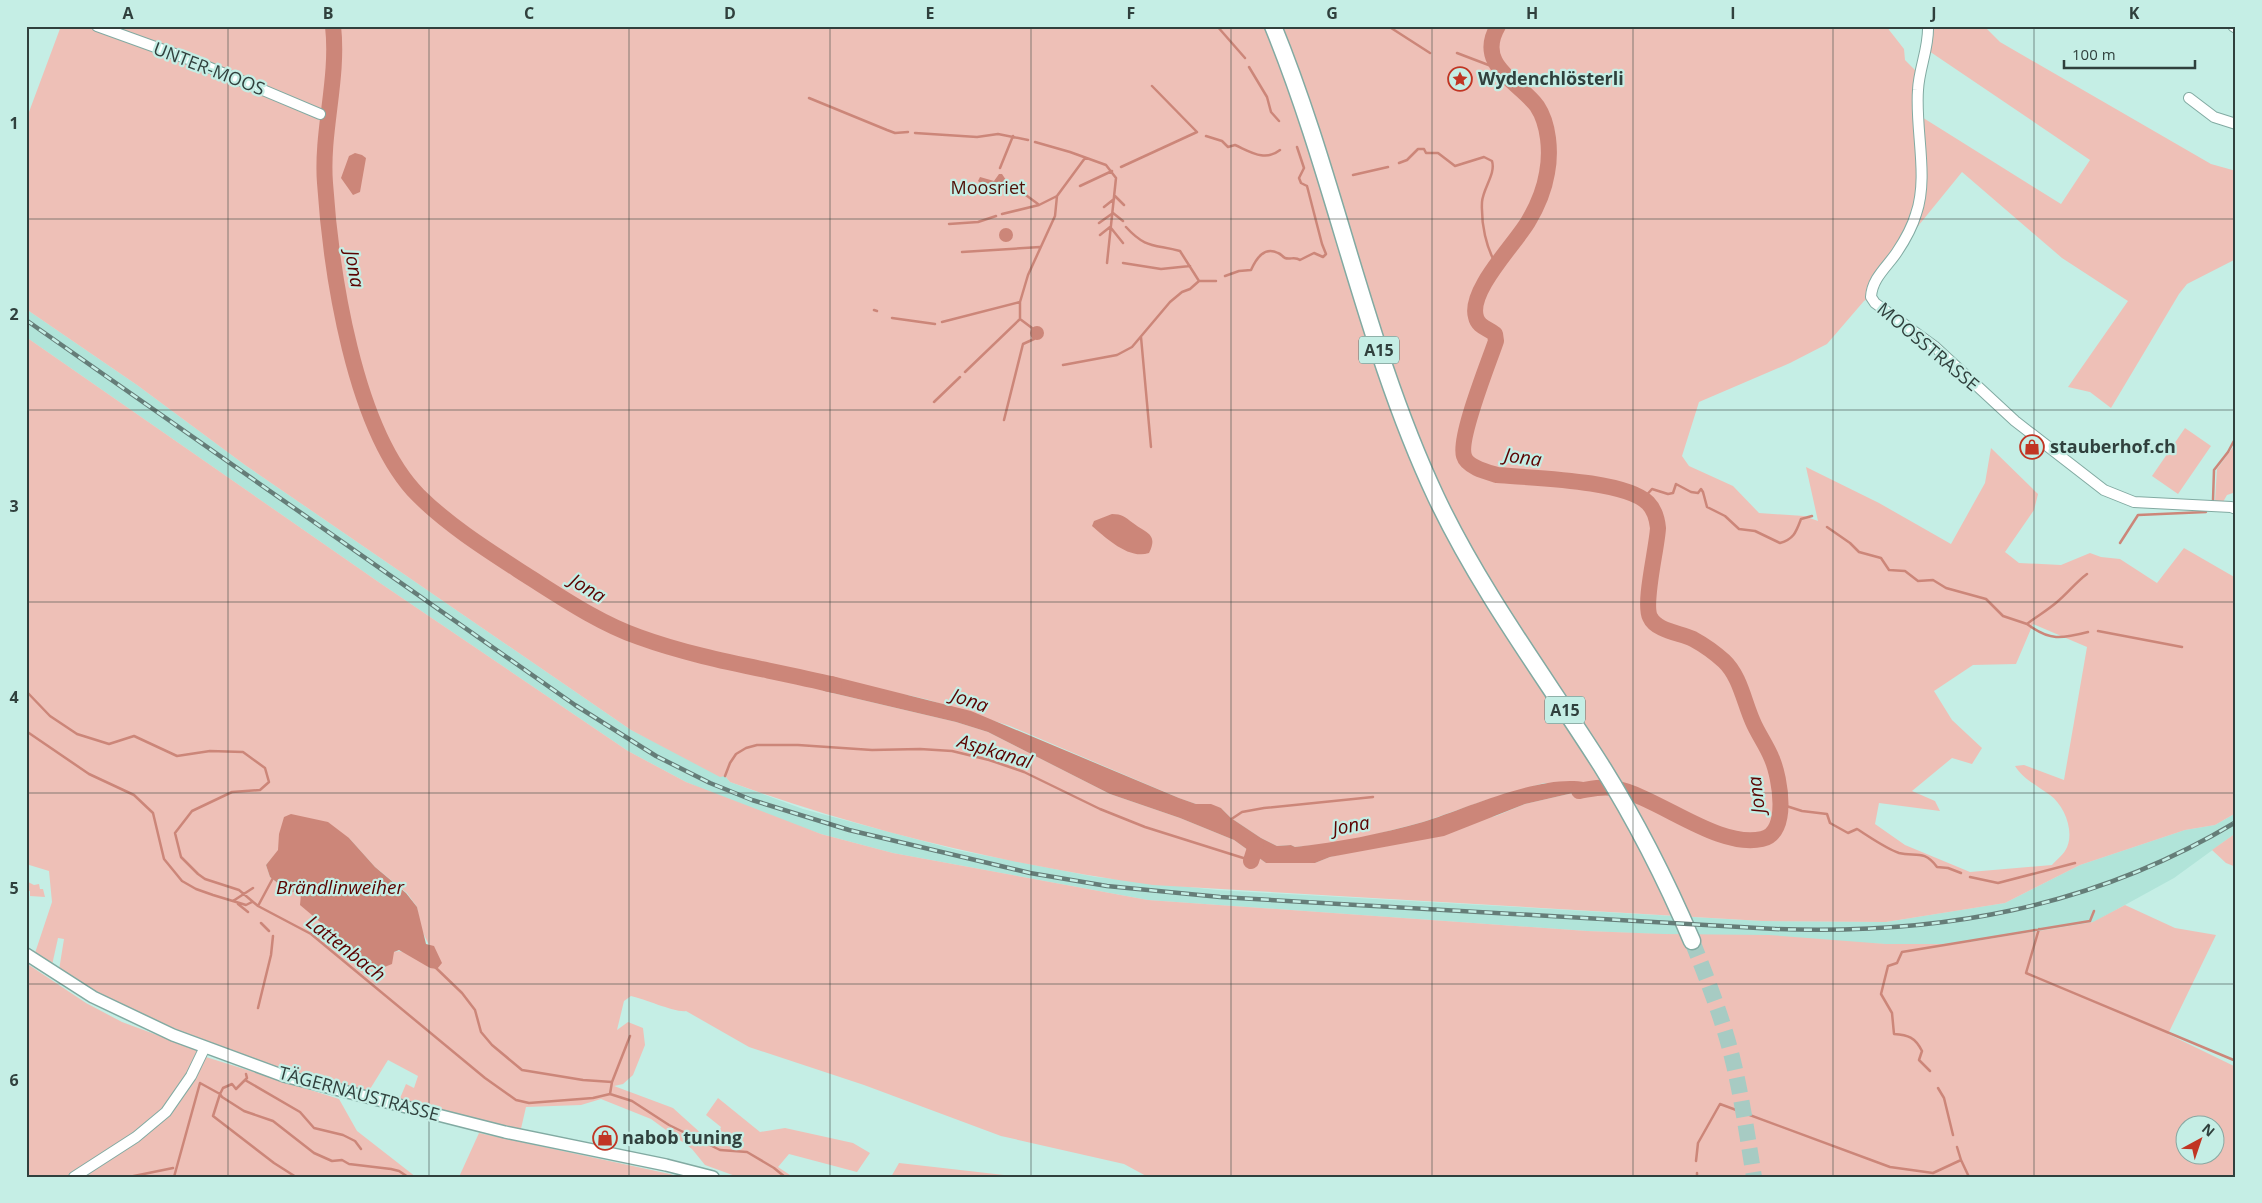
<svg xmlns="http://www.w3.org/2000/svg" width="2262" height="1203" viewBox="0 0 2262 1203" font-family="'Open Sans',sans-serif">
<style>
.built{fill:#b1e4d9}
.green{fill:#eec0b7;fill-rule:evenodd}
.water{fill:#cc8679}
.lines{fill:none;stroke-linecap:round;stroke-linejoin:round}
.stream{stroke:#cc8679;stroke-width:2.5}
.river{stroke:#cc8679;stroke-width:16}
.trunk-tunnel{stroke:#a7cbc3;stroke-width:16;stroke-dasharray:16 8;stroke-linecap:butt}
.minor-casing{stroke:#82aaa2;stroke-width:12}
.tertiary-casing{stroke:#82aaa2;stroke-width:14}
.trunk-casing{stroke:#82aaa2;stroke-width:19}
.minor{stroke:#fff;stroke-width:10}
.tertiary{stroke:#fff;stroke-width:11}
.trunk{stroke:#fff;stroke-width:16}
.rail-casing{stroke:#657d78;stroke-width:4.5}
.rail{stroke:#c5eee5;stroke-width:2.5;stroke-dasharray:8;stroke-linecap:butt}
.grid{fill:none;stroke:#30403d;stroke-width:1;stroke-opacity:0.55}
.labels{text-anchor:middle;stroke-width:4.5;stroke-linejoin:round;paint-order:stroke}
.shield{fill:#c5eee5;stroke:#5d746f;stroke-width:1}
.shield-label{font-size:16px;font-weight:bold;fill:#30403d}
.street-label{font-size:18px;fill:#30403d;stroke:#c5eee5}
.poi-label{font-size:18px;font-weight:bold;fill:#30403d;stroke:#c5eee5;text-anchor:start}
.park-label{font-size:18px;fill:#501108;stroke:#c5eee5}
.water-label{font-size:19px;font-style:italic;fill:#5b0300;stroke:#c5eee5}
.neatline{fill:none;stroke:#30403d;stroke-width:2}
.grid-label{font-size:16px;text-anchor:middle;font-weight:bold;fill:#30403d}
</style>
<rect width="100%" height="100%" fill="#c5eee5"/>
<path class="built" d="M26 309 137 385 245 465 631 730 725 776 730 782 803 809 957 850 1096 877 1217 890 1762 921 1886 922 2005 903 2080 865 2185 830 2215 825 2236 813V833L2174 878 2094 922 1970 942 1942 944H1886L1587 931 1148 900 893 853 821 834 748 808 686 782 628 751 380 583 26 337Z"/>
<path class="green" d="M61 26H1886L1904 49 1905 60 1920 75 1917 114 2061 204 2090 160 1926 49 1928 26H1984L2000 42 2211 164 2236 171V259L2187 284 2179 294 2111 408 2090 392 2068 387 2128 301 2062 258 1962 172 1897 252 1871 297 1864 301 1827 344 1790 363 1699 402 1682 456 1689 466 1733 486 1759 513 1804 516 1818 521 1806 467 1879 503 1951 544 1985 483 1991 448 2038 494 2034 510 2005 552 2019 563 2061 565 2090 553 2101 557 2120 559 2157 583 2184 548 2236 578V813L2215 825 2185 830 2080 865 2005 903 1886 922 1762 921 1153 885C1009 865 867 832 730 782L725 776 720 777 631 730 245 465 137 385 26 309V120ZM2033 624 2087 647 2064 780 2024 765 2015 766C2023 779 2038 786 2050 795 2065 806 2076 834 2065 851 2062 856 2056 860 2052 865L1970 872 1905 845 1875 824 1879 803 1940 811 1935 801 1912 791 1952 758 1972 764 1982 748 1952 720 1934 691 1973 665 2016 664ZM824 691 908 695 929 700 1010 726 1179 798 1196 804 1221 808 1231 818 1261 838 1277 846 1291 845 1295 847 1346 842 1423 822 1486 800 1544 783 1599 787 1525 804 1496 816 1330 857 1315 863H1266L1234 840 1180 818 1110 794 988 732 956 722Z
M26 337 380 583 628 751 686 782 821 834 893 853 1148 900 1587 931 1664 934 1769 935 1886 944H1942L1970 942 2093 922 2125 905 2175 928 2216 935 2168 1034 2236 1067V1177H1148L1124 1164 1001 1136 864 1085 749 1047 686 1011C676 1013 645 999 631 996L624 1001 617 1030 628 1022 643 1028 645 1045 633 1075 623 1084 614 1086 673 1108 714 1145 721 1127 706 1115 718 1098 760 1132 785 1128 853 1143 870 1153 857 1172 789 1154 778 1167 793 1177H738L705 1165 692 1149 651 1119 601 1099 581 1105 526 1107 520 1133 398 1103 406 1084 414 1088 418 1076 388 1060 367 1094 289 1074 161 1025 118 1002 87 990 59 970 64 939 58 938 52 965 35 953 52 902 49 871 26 864ZM349 838 375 867 407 893 417 907 421 929 429 945 430 968C420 961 407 948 394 952L301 894 299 890 289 893 270 877 266 865 279 850ZM2184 1126H2214V1156H2184Z
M2185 428 2211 446 2178 494 2152 476Z
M2236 443V492L2227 495 2223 502 2215 501 2217 469Z
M2236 833V867L2226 863 2212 850Z
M26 881 34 885 39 884 40 889H43L45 897 30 896V891L26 890Z
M26 963 86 1003 122 1022 203 1052 191 1076 141 1134 178 1105 206 1057 339 1099 357 1131 416 1177H86L87 1172 74 1177H26Z
M479 1133 670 1174 680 1177H459Z
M899 1163 1004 1175 1009 1177H891Z"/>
<path class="water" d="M355 153 362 155 366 158 360 192 353 195 341 178 349 156Z
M999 174H1002L1006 180 997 190 985 187 978 181 980 177 994 181Z
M999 235a7 7 0 1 1 14 0a7 7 0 1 1-14 0Z
M1030 333a7 7 0 1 1 14 0a7 7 0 1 1-14 0Z
M1112 514C1122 514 1125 517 1133 523 1145 533 1159 533 1149 553 1129 560 1106 538 1092 526L1094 521Z
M832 676 971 711 1179 798 1196 804H1211L1221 808 1231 818 1261 838 1277 846 1291 845 1295 847C1339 842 1381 834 1423 822 1466 809 1558 765 1599 787L1525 804 1444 836 1330 857 1315 863H1266L1234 840 1180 818 1110 794 988 732 956 722 824 691 813 680Z
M291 814 328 822 349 838 375 867 406 893 417 907 426 944 434 946 442 963 437 969 430 968 399 950 394 952 392 964 377 970 300 905 301 894 299 890 290 893 270 877 266 865 278 850 279 834 284 817Z"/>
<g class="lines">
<path class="stream" d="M1217 26 1245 58
M1388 26 1430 53
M1457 53 1499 69
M1249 67 1267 97 1271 112 1279 121
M809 98 887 130 895 133 908 132
M915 133 977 137 998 134 1028 140
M1206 136 1222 141 1228 147 1235 145C1251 152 1265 162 1280 150
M1035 142 1070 152 1106 165 1116 178 1107 263
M1297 147 1304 168 1299 178 1301 183 1307 186
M1399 163 1407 160 1418 149H1424L1426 153H1438L1455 166 1484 157 1492 161C1496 174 1483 188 1482 202 1481 224 1486 248 1497 266
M1121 167 1197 132 1152 86
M1000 168 1013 136
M1353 175 1388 167
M1080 186 1112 171
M1015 187 1038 204
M1115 196 1124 205
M1104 207 1114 199
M1002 214 1039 205 1057 196
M1099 223 1113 213 1123 221
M949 224 978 222 996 216
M1126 227C1146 249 1154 244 1180 251L1199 281
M1111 228 1123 243
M1100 235 1110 227
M962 252 1040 247
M1123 263 1161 269 1190 266
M1225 276 1239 271 1251 270C1256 259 1264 246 1278 253 1281 254 1282 256 1285 258 1290 260 1295 256 1300 260L1314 253 1323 257 1326 254 1322 244 1307 186
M874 310 877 311
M892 318 935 324
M1020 319 1032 328
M942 322 1020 302
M1141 337 1151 447
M1063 365 1117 355 1132 347 1170 302 1182 292 1190 289 1199 281H1216
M965 372 1020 319V302L1028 275 1055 216 1057 196 1085 158
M934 402 960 377
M1004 420 1023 344 1034 339
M1643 499 1652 489 1668 494 1673 493 1676 484 1691 492 1698 493 1701 489 1703 492 1707 507 1725 516 1739 529 1755 531 1780 543C1794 539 1796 532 1801 519L1812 516
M2213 500 2214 470 2228 452 2236 437
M1827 527 1850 543 1859 552 1881 558 1889 570 1905 571 1918 581 1933 580 1946 588 1986 599 2003 616 2027 624C2037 616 2048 610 2057 602 2068 593 2076 582 2087 574
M2120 543 2138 515 2206 512
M2027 624C2050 641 2061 639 2088 632
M2098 631 2182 647
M26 691 50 716 77 734 109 744 134 736 177 756 210 751 243 752 265 768 269 782 260 790 232 792 192 811 175 833 181 857 198 874 205 879 239 890 258 906 311 934 485 1078 516 1100 529 1103 593 1098 610 1094 632 1101 669 1125 720 1150 747 1152 774 1168 785 1177
M26 731 89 774 134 795 153 813 164 859 182 881 196 889 213 895 246 905 252 902
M725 776 730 763 736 754 746 748 757 745H798L872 750 920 749 952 751 989 760 1024 772 1100 809 1145 827 1256 862
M1780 804 1802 811 1827 814 1830 823 1848 833 1857 829C1870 837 1885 848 1899 853 1915 857 1924 849 1937 867L1948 868 1961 873
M1230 820 1242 812 1264 808 1373 797
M1970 877 1998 883 2075 863
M233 901 253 888
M238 904 248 912
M258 906 273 878
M261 923 269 931
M2039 929 2026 973 2236 1061
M435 967 462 993 475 1010 481 1032 492 1045 522 1070 583 1080 612 1082
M258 1008 271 955 273 936
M1930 1071 1919 1060 1922 1051C1915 1037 1908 1035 1894 1034L1892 1013 1881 994 1888 966 1897 963 1902 952 2090 921 2094 911
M246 1074 247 1078 236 1089 232 1084 223 1088 220 1094 222 1097 244 1111 273 1121 314 1153 332 1161 342 1160 349 1164 391 1169 399 1171 408 1177
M245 1080 300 1112 314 1128 343 1135 355 1141 361 1149
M1938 1088 1944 1098 1953 1135
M610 1094 612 1082 630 1036
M1957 1147 1961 1160 1969 1177
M1696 1161 1698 1143 1720 1104 1890 1167 1933 1173 1961 1160
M1697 1173V1177
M129 1177 173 1168
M174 1177 200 1083 220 1094 213 1116 274 1163 296 1177"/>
<path class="river" d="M333 26C339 79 321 131 325 183 331 272 354 430 418 495 449 526 489 551 526 575 561 597 599 623 639 637 702 660 769 669 834 685
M1498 26C1475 65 1518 81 1537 106 1549 124 1551 152 1547 173 1544 191 1537 207 1528 222 1515 244 1468 291 1476 317 1478 327 1488 328 1495 334L1496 341C1489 362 1458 438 1464 456 1467 467 1487 472 1497 475 1531 478 1625 480 1648 503 1655 510 1657 518 1658 528 1657 548 1643 603 1650 617 1656 631 1681 633 1693 639 1704 645 1714 652 1724 661 1740 676 1744 702 1753 722 1758 734 1767 746 1772 759 1780 778 1790 833 1762 839 1717 849 1658 796 1613 788 1601 786 1591 789 1579 791
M1251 861 1256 845"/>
<path class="trunk-tunnel" d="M1692 941C1706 976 1720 1012 1730 1049 1741 1091 1747 1134 1754 1177"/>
<g class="minor-casing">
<path id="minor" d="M97 26 194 61 320 114
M1928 26C1929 48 1919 68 1918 90 1915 130 1929 177 1916 214 1912 228 1905 240 1897 252 1888 266 1872 278 1871 297L1875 303 1934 346 2015 421 2104 490 2134 502 2231 507 2236 509
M2233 26 2236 28
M2189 98 2214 117 2236 124
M74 1177 136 1137 166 1112 191 1076 205 1047"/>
</g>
<g class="tertiary-casing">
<path id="tertiary" d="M26 954 93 997 173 1035 284 1076 505 1132 666 1165 713 1177"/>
</g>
<g class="trunk-casing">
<path id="trunk" d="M1273 26C1336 180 1365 346 1436 497 1481 592 1545 677 1601 765 1636 821 1666 880 1692 941"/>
</g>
<use href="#minor" class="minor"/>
<use href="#tertiary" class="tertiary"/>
<use href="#trunk" class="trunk"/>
<g class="rail-casing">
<path id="rail" d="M26 320 575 705 656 756 710 783 752 800 849 830 1030 873 1107 886 1220 897 1775 929C1939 935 2093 908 2236 822"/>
</g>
<use href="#rail" class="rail"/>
</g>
<path class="grid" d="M228 26V1177M429 26V1177M629 26V1177M830 26V1177M1031 26V1177M1231 26V1177M1432 26V1177M1633 26V1177M1833 26V1177M2034 26V1177M26 219H2236M26 410H2236M26 602H2236M26 793H2236M26 984H2236"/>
<defs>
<g id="sight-ring" transform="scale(1.25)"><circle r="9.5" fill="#c5eee5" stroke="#c13523" stroke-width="1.5"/><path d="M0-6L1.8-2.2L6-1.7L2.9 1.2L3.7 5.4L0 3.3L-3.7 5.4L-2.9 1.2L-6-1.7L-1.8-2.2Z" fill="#c13523"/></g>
<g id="shop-ring" transform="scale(1.25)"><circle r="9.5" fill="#c5eee5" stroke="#c13523" stroke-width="1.5"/><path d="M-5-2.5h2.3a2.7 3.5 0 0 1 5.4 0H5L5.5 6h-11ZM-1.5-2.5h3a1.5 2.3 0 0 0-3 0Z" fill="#c13523"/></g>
</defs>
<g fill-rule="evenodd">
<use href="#sight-ring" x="1460" y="79"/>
<use href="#shop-ring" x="2032" y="447"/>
<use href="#shop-ring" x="605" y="1138"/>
</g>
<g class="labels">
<g class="shield">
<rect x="1359" y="336.5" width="40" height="27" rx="4"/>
<rect x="1545" y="696.5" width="40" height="27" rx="4"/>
</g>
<g class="shield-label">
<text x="1379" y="356">A15</text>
<text x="1565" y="716">A15</text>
</g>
<g class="street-label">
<text transform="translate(209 69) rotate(21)" y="6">UNTER-MOOS</text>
<text transform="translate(1928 347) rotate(40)" y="6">MOOSSTRASSE</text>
<text transform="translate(359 1094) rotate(15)" y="6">TÄGERNAUSTRASSE</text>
</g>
<g class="poi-label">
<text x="1478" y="85">Wydenchlösterli</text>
<text x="2050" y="453">stauberhof.ch</text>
<text x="622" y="1144">nabob tuning</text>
</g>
<g class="park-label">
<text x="988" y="194">Moosriet</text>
</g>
<g class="water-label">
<text transform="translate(355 269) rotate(80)" y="7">Jona</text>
<text transform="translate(1523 457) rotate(8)" y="7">Jona</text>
<text transform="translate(588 588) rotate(31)" y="7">Jona</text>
<text transform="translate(970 700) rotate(19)" y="7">Jona</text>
<text transform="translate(995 751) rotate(17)" y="7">Aspkanal</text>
<text transform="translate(1756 795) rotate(-97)" y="7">Jona</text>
<text transform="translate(1351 825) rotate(-10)" y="7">Jona</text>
<text x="340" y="894">Brändlinweiher</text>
<text transform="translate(346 948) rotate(38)" y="7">Lattenbach</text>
</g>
</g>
<rect width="2262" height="1203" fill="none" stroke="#c5eee5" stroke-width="55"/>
<g transform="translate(2200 1140) rotate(40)"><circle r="24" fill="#c5eee5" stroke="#89a8a2"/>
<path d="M0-4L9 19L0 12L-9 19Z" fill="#c13523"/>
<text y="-8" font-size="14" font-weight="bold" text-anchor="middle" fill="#30403d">N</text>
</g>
<path d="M2064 60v8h131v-8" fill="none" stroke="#30403d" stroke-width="2.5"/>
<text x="2072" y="60" font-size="15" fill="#30403d" stroke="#c5eee5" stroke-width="4" paint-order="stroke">100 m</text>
<rect x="28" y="28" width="2206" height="1148" class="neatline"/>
<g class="grid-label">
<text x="128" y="19">A</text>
<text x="328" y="19">B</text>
<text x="529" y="19">C</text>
<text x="730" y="19">D</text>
<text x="930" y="19">E</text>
<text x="1131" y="19">F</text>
<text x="1332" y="19">G</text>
<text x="1532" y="19">H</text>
<text x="1733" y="19">I</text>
<text x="1934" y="19">J</text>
<text x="2134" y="19">K</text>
<text x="14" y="129">1</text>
<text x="14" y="320">2</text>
<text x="14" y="512">3</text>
<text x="14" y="703">4</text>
<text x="14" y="894">5</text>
<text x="14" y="1086">6</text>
</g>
</svg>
